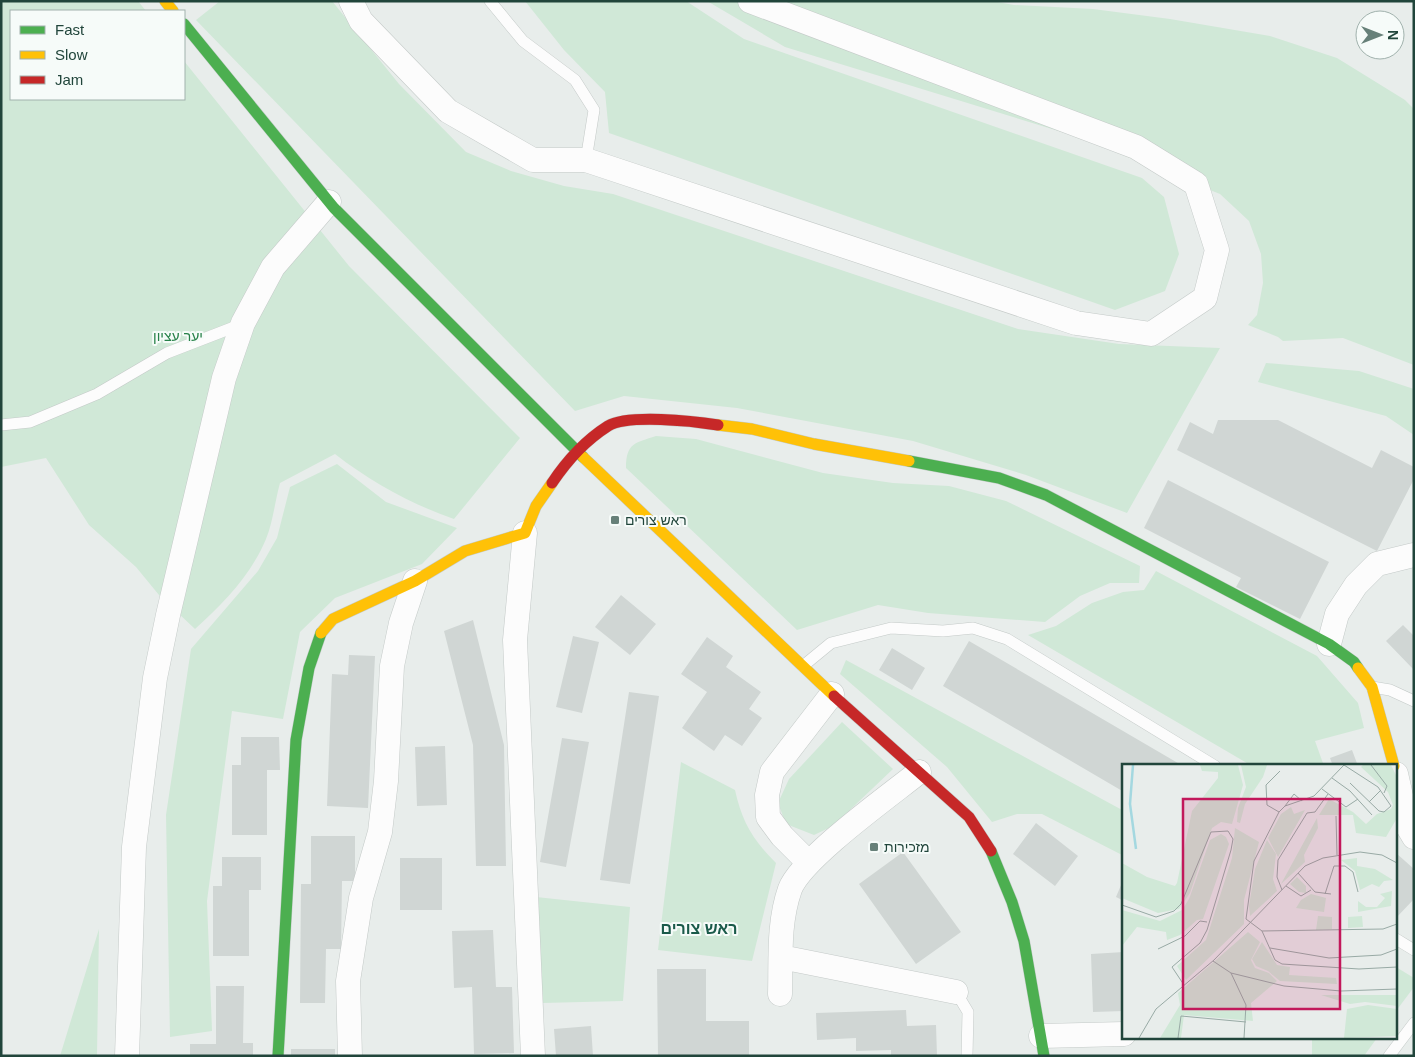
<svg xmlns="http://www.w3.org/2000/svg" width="1415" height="1057" viewBox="0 0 1415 1057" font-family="Arial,'Noto Sans Hebrew',sans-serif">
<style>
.green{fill:#d0e8d7}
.building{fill:#d0d6d4}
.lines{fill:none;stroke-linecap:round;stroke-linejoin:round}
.lane-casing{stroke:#c4cac8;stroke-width:12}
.street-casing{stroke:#c4cac8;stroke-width:25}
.fast-casing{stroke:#c3cbc8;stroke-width:12}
.slow-casing{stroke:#c3cbc8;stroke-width:12}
.jam-casing{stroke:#c3cbc8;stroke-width:12}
.lane{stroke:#fcfcfc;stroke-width:11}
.street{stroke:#fcfcfc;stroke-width:24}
.fast{stroke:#4caf50;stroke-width:11}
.slow{stroke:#ffc107;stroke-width:11}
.jam{stroke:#c62828;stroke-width:11}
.poi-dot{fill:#678079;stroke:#f6fbf9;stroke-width:2}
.labels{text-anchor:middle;stroke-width:4;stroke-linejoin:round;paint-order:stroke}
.park-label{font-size:14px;fill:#268148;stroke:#f6fbf9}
.poi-label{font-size:14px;fill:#21453b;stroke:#f6fbf9;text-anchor:start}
.quarter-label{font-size:16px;font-weight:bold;fill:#1a5a4a;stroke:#f6fbf9}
.inset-river{fill:none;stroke:#a4d8e0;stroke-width:2.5}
.inset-road{fill:none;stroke:#98aaa5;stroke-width:1}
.view{fill:#c2185b;fill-opacity:0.15;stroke:#c2185b;stroke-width:2.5}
.inset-edge{fill:none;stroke:#21453b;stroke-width:2.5}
</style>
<rect width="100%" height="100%" fill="#e8edeb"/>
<path class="green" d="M1 1H138L146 11H11V99H184V61L349 266 520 438 454 519C411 504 371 482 335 454L280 483C275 501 273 522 266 539 251 575 223 604 195 629L159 595 136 567 89 525 46 458 1 467Z
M220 1H332L399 84 466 152 511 171 564 186 613 194 1018 329 1119 344 1220 348 1127 513 1026 475 913 441 737 408 624 396 575 411 196 20Z
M525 1H686L744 39 1142 178 1164 197 1179 254 1165 291 1115 310 609 133 605 92 564 50Z
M707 1H992L1014 5 1093 9 1170 19 1270 36 1337 58 1405 100 1414 109V365L1343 338 1283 341 1278 337 1248 325 1257 315 1263 283 1261 254 1249 221 1220 194 1078 137 785 47Z
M1266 363 1359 371 1414 389V435L1386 416 1258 382Z
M656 436 696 439 823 473 893 483 949 486 1006 501 1140 566 1139 583H1110L1080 596 1045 622 928 613 878 605 797 630 626 468C626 443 635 443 656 436Z
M337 464 386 502 457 528 422 564 335 598 300 632 283 719 232 711 207 901 212 1031 170 1037 166 815 191 649 258 571 277 538 290 487Z
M1156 571 1317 656 1358 703 1364 728 1315 741 1324 766H1252L1028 635 1056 626 1092 603 1123 592 1144 590Z
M846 660 1124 811V856L1042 814H1017L992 822 947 767 840 674Z
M842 722 893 769 833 826 814 835 786 824 778 803 789 779Z
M681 762 735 790C742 822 753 840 776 863L752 961 658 950Z
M536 897 630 907 623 1001 542 1003Z
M99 929 97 1056H60Z
M1396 967 1414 978V987L1396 1011Z
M1312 1038H1377L1364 1056H1312Z"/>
<path class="building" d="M1218 420H1278L1372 468 1381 450 1414 467V479L1377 551 1177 450 1190 422 1213 434Z
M1168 480 1329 562 1300 619 1236 587 1241 578 1144 528Z
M621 595 656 624 630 655 595 627Z
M473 620 504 745 506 866H476L473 745 444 631Z
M1403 625 1414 636V670L1386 641Z
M573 636 599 642 582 713 556 707Z
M707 637 733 656 726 667 761 692 749 709 762 718 742 746 725 735 714 751 682 728 707 692 681 674Z
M969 641 1183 766H1124V792L943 686Z
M892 648 925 668 912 690 879 670Z
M349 655 375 656 368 808 327 806 332 674 348 675Z
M629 692 659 696 630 884 600 880Z
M241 737H279L280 770H267V835H232V765H241Z
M562 738 589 742 566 867 540 862Z
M445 746 447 805 417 806 415 747Z
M1352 750 1358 766H1333L1330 758Z
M1036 823 1078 856 1055 886 1013 854Z
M311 836H355V881H342L341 949H326L325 1003H300L301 884H311Z
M903 852 961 932 916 964 859 884Z
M1396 853 1414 869V899L1396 918Z
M222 857H261V890H249V956H213V886H222Z
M400 858H442V910H400Z
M1124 878V901L1116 897Z
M493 930 496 987H512L514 1053 474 1054 472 987 454 988 452 931Z
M1124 952V1011L1093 1012 1091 954Z
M657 969H706V1021H749V1056H658Z
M216 986H244L243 1043H253V1056H190V1044H216Z
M906 1010 907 1026 936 1025 937 1056H891V1050L856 1051V1038L817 1040 816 1013Z
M591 1026 593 1056H556L554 1029Z
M291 1049H335V1056H291Z"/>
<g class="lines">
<g class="lane-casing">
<path id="lane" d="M490 1 523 41 575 80 594 110 586 160
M1 425 30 422 97 394 167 353 242 324
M803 666 831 643 891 628 943 631 973 628 1007 639 1215 766
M1372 687 1390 690 1414 701
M1396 939 1414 950
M956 992 968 1012 967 1056
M1389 1056 1414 1023"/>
</g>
<g class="street-casing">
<path id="street" d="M351 1 361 21 448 111 533 160H586L1076 323 1151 334 1205 298 1217 250 1196 184 1136 147 750 1
M525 533 515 640 533 1056
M1329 644 1337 614 1356 585 1377 564 1414 555
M1396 774 1408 827 1414 837
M808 862 782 836 768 817 767 795 772 772 832 694
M781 957 956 992
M780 994C781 959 778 923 790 889 802 858 889 796 919 772
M1041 1036 1124 1034
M127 1056 134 847 155 678 168 615 224 378 243 323 273 267 329 202
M350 1056 348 981 361 898 380 832 386 781 392 666 401 623 415 581"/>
</g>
<g class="fast-casing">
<path id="fast" d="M184 24 334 208 583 457
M909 461 999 478 1046 495 1329 644 1354 662 1358 668
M991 851 1012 902 1024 941 1044 1056
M278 1056 296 740 309 668 321 633"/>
</g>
<g class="slow-casing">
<path id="slow" d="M165 1 173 11
M718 425 752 429 814 444 909 461
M583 457 834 696
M321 633 333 619 415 581 465 551 525 533 536 506 552 483
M1358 668 1372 687 1394 766"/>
</g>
<g class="jam-casing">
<path id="jam" d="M552 483C566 462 586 440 608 426 628 414 693 421 718 425
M834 696 969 817 991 851"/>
</g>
<use href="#lane" class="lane"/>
<use href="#street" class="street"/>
<use href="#fast" class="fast"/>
<use href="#slow" class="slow"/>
<use href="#jam" class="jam"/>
</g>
<g class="poi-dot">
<rect x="610" y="515" width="10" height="10" rx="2.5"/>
<rect x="869" y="842" width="10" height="10" rx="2.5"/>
</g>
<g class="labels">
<g class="park-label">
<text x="178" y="341">יער עציון</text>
</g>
<g class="poi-label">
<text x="625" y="525">ראש צורים</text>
<text x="884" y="852">מזכירות</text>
</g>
<g class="quarter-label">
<text x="699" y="934">ראש צורים</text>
</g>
</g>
<g transform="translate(1122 764)">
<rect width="275" height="275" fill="#e8edeb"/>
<path d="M78 1H116L121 21 110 60 99 58 90 64 68 129 57 145 36 149 0 134V99L25 113 53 122 55 119 70 47 96 14V8L80 7ZM119 1H145L141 13 123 40 118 59 115 58 116 44 124 23ZM241 1H269L275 13V54L264 73 234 69 231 51H197L207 35 231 48 244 60 255 50 269 45 271 41 266 28 239 3ZM169 43 172 50 183 46 156 93 146 74 159 50ZM195 54 196 64 182 91 183 98 159 120ZM113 64 137 78 122 136V160L64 216 55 202 84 176 110 94ZM99 70 104 73 107 80 81 155 75 156 58 171 45 176 44 168 15 163 0 182V146L38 157 60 146 67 135 88 76ZM145 76 154 90 151 115 155 127 128 152 127 142 133 105ZM235 94V102L253 105 271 116 262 117 257 123 250 120 238 126 233 107 219 96ZM175 113 184 122V129L177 128 168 120ZM270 127 269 142 236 148V137L244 143H255L263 134 258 130ZM189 130 204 134 202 148 174 144 179 136ZM196 152 210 153V165L194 166ZM240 152 241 163 226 164V153ZM126 168 138 178 129 196 133 204 147 209 155 217 129 239 131 257 62 251 59 274H38L58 241 56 229ZM140 178 155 201 168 203 167 211 214 214 215 220 158 217 146 207 134 202 130 195ZM199 231H275V242L243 238 228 240ZM246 241 275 245V272L222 274 225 245Z" fill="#d0e8d7"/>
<path class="inset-river" d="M11 1 8 40 14 85"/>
<path class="inset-road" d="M222 1 192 32 163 42 157 48 132 97 124 155 140 167 153 196 160 200 237 205 275 203M222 1 256 23 269 42 262 48 257 47 228 19M249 1 265 22 262 29M210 14 228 27 250 51M200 25 224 43 236 35M247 38 259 26M163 42 172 30 180 37M157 48 145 41 144 21 158 7M214 52 215 91M176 109 193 128 209 130M164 122 179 132 189 126M160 126 155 113 156 96 185 49 193 48 206 30M203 130 212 102H223L231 108 236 128M0 141 34 153 52 147 59 140 89 68 106 67 111 75 109 86 85 166 78 179 50 203 62 221M140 167 261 165 275 160M148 184 207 194 259 191 275 185M36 185 63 172 78 157 85 158M91 197 109 209 162 222 219 227 275 225M109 209 124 241 122 274M17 274 34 245 92 196 183 102 201 94 238 88 260 91 275 99M56 274 59 252 124 258"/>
<path class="view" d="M61 35H218V245H61Z"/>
<rect width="275" height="275" class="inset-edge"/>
</g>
<rect width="1415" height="1057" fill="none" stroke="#21453b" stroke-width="5"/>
<rect x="10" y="10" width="175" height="90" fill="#f6fbf9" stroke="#a1b2ad"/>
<rect x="20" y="26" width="25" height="8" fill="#4caf50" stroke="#a1b2ad"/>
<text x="55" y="35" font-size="15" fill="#21453b">Fast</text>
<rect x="20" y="51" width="25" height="8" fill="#ffc107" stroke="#a1b2ad"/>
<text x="55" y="60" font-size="15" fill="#21453b">Slow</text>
<rect x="20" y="76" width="25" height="8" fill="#c62828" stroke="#a1b2ad"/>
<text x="55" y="85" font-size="15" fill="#21453b">Jam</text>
<g transform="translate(1380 35) rotate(90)"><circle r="24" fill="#f6fbf9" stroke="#a1b2ad"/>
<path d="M0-4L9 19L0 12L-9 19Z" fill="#678079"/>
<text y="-8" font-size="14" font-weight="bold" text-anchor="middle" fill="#21453b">N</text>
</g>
</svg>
